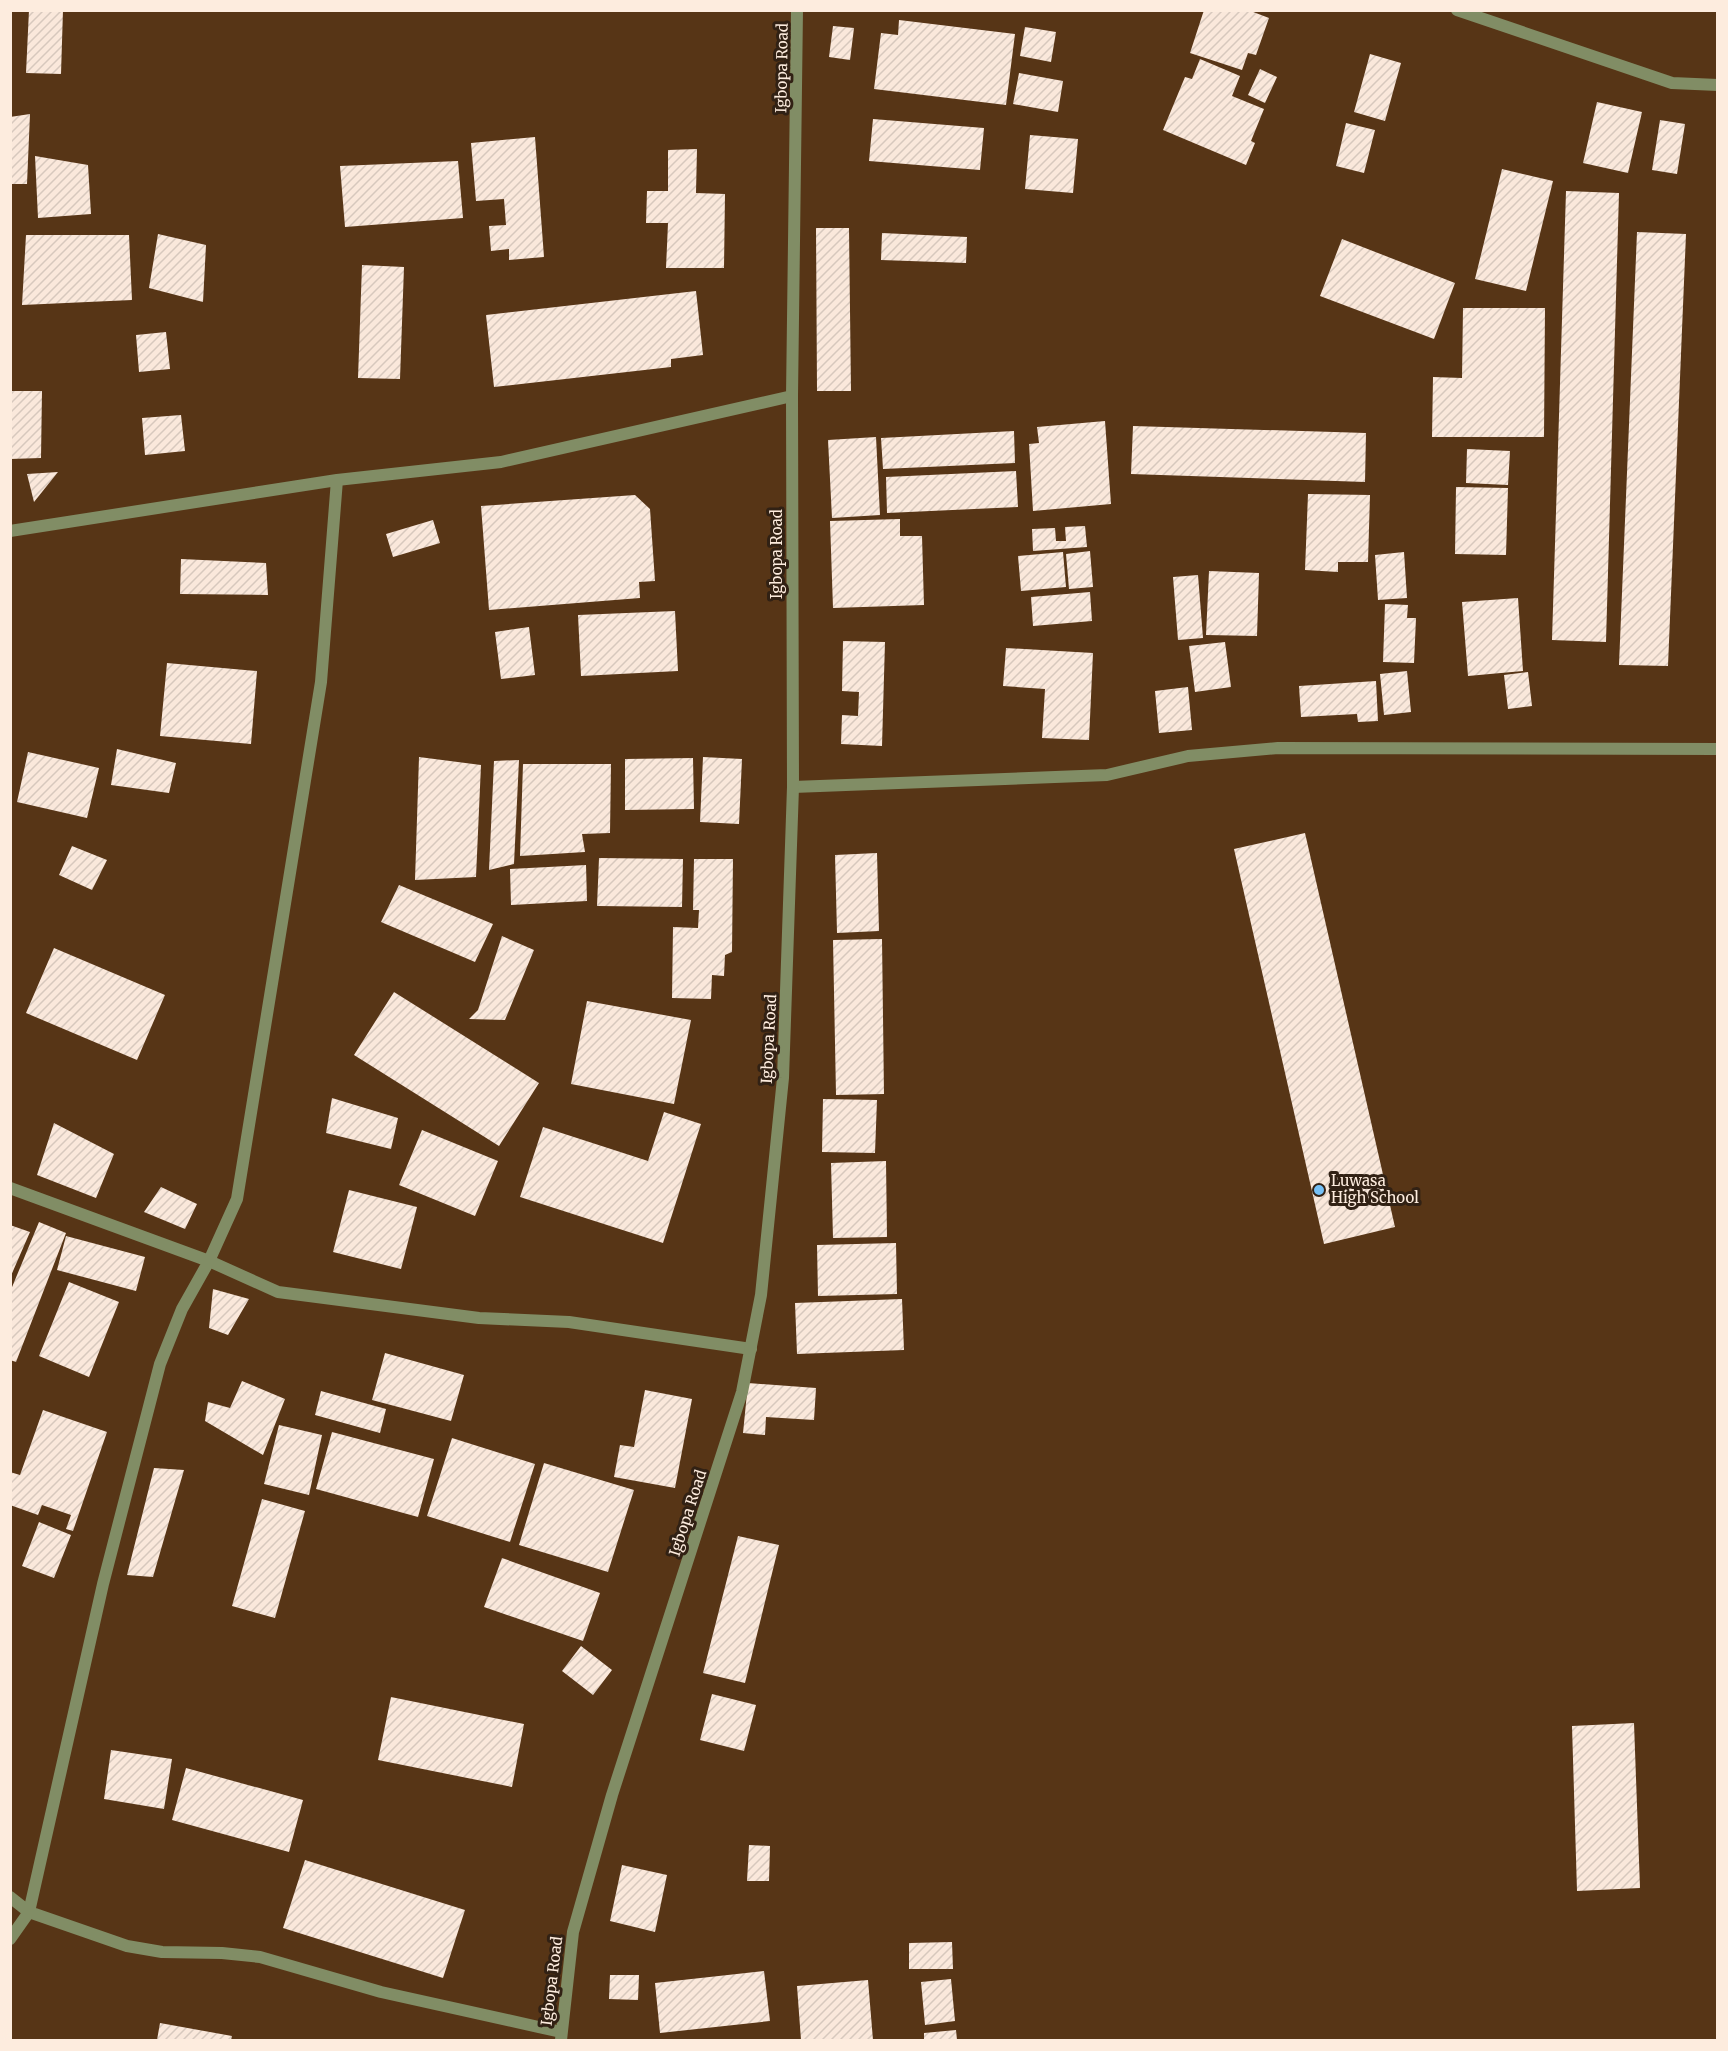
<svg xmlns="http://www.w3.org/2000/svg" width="1728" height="2051" viewBox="0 0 1728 2051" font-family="Merriweather,serif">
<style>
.building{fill:url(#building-hatch)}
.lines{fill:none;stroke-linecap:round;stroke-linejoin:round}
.minor{stroke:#818d65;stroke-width:12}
.tertiary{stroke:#818d65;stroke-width:12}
.poi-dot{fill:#75c0f6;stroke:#312114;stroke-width:2}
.labels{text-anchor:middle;stroke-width:6;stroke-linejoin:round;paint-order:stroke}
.street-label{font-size:15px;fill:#fdecde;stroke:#312114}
.poi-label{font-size:15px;fill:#fdecde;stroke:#312114;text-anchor:start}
</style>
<defs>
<pattern id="building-hatch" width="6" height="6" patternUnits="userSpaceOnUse" patternTransform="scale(1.5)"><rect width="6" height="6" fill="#fae8db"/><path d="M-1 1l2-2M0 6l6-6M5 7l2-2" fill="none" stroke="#d7c8bd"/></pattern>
</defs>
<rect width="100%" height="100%" fill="#573516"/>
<path class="building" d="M29 10H63L61 74 26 73Z
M1204 10H1248L1269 18 1256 55 1248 53 1242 70 1190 53Z
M899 20 1015 34 1006 105 874 89 881 33 898 35Z
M833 26 854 28 850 60 829 57Z
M1025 27 1056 32 1051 62 1020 56Z
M1370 54 1401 63 1385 121 1354 112Z
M1200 59 1240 76 1232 96 1264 109 1251 141 1255 143 1246 165 1163 130 1185 77 1192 79Z
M1260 69 1277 77 1265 103 1248 95Z
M1019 73 1063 81 1058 112 1013 104Z
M1597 102 1642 112 1628 173 1583 163Z
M30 114 27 184H10V117Z
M873 119 984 128 980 170 869 161Z
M1660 120 1685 124 1677 174 1652 170Z
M1346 123 1375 130 1364 173 1336 166Z
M1030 135 1078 139 1073 193 1025 189Z
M535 137 544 257 509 260V249L491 251 489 226 506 225 504 199 476 201 471 143Z
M697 149 696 193 725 194 724 268H666L668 223H646L647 191H668V150Z
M35 156 88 165 91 214 38 218Z
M458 161 463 218 345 227 340 166Z
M1502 169 1553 181 1526 291 1475 279Z
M1566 191 1619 193 1606 642 1552 640Z
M816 228H849L851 391H817Z
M1637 232 1686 234 1668 666 1619 665Z
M882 233 967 237 966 263 881 260Z
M158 234 206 245 203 302 149 288Z
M26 235H129L132 300 22 305Z
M1342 239 1455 283 1434 339 1320 296Z
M362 265 404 267 400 379 358 378Z
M696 291 703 355 671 359V367L494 387 486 315Z
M1463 308H1545L1544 437H1432L1433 377 1462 378Z
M166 332 170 369 139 372 136 335Z
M10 391H42L41 458 10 459Z
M181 415 185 451 145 455 142 418Z
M1105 421 1111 504 1033 511 1029 444 1039 443 1037 427Z
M1133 426 1366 433 1365 482 1131 474Z
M1014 431 1015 463 883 469 881 438Z
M876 437 880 515 832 518 828 440Z
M1467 449 1510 451 1508 485 1466 483Z
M1016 471 1018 507 887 513 886 477Z
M58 472 34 502 27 474Z
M1456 487 1508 488 1506 555 1455 554Z
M1308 494 1370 495 1368 562H1338V572L1305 570Z
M635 495 650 509 655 581 639 582 640 598 489 610 481 506Z
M900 519V536H922L924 605 833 608 830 521Z
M433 520 440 543 393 557 386 534Z
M1085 526 1087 547 1033 551 1032 529 1055 528 1056 541H1066L1065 527Z
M1090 551 1093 587 1069 589 1066 554Z
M1063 552 1066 587 1021 591 1018 556Z
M1404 552 1407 598 1378 600 1375 555Z
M181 559 266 563 268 595 180 594Z
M1209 571 1259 573 1257 636 1206 635Z
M1198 575 1203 638 1178 640 1173 577Z
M1090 592 1092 621 1033 626 1031 597Z
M1518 598 1523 671 1468 676 1462 602Z
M1385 604 1408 605 1407 618H1416L1414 663 1383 662Z
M675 611 678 671 581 676 578 615Z
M529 627 535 675 501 679 495 632Z
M843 641 885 642 882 746 841 744 842 715 858 716 859 692 842 691Z
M1225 642 1231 687 1195 692 1189 646Z
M1006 648 1093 653 1089 740 1042 738 1045 689 1003 686Z
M167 663 257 671 251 744 160 736Z
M1407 671 1411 712 1384 715 1380 674Z
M1528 672 1532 706 1508 709 1504 675Z
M1376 681 1378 721 1358 722 1357 714 1301 717 1299 686Z
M1188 687 1192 730 1159 733 1155 691Z
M117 749 176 763 169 793 111 785Z
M28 752 99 768 87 818 17 802Z
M419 757 481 765 476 877 415 880Z
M703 757 742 759 739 824 700 822Z
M693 758 694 809 625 810V759Z
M519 760 514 864 489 870 494 761Z
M523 764H611L610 833 582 834 585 852 520 856Z
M1305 833 1395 1227 1324 1244 1234 849Z
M72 846 107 860 92 890 59 875Z
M877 853 879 931 837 933 835 855Z
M599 858 683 859 682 907 597 906Z
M694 859H733L732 952 725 955 724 976 712 975 711 999 672 998 673 927 698 928 699 910H693Z
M586 865 587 901 511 905 510 869Z
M399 885 493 924 475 962 381 922Z
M502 936 534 950 505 1020 469 1019 478 1010Z
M882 939 884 1094 836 1095 833 940Z
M54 948 165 995 137 1060 26 1013Z
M394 992 539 1083 499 1146 354 1055Z
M587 1001 691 1020 674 1104 571 1084Z
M332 1098 398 1118 391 1149 326 1133Z
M823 1099 877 1100 875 1153 822 1152Z
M664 1112 701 1124 663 1243 520 1197 543 1127 648 1161Z
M54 1123 114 1154 96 1198 37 1175Z
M422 1130 498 1161 475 1216 399 1185Z
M886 1161 887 1237 833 1238 831 1163Z
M161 1187 197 1204 185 1229 144 1212Z
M349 1190 417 1207 401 1269 333 1252Z
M39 1222 66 1233 16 1362 10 1360V1292Z
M10 1225 30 1232 10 1278Z
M66 1236 145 1257 136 1291 57 1270Z
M896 1243 897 1294 818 1296 817 1245Z
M69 1282 119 1302 89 1377 39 1356Z
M213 1289 249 1299 228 1335 209 1328Z
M902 1299 904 1350 797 1354 795 1303Z
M385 1353 464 1375 451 1421 372 1400Z
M242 1381 285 1399 263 1455 205 1421 208 1402 230 1408Z
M748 1383 816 1388 814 1420 766 1417 765 1435 743 1433Z
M645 1390 692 1399 675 1488 614 1477 620 1445 634 1447Z
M321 1391 386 1409 380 1433 315 1415Z
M43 1410 107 1432 73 1531 66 1529 71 1515 42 1505 38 1515 10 1505V1472L20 1475Z
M279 1425 322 1435 309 1495 264 1484Z
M332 1432 434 1459 418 1517 316 1489Z
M452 1438 535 1464 510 1542 427 1516Z
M544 1463 634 1490 608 1572 519 1545Z
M154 1468 184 1470 153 1577 127 1575Z
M262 1499 305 1511 275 1618 232 1606Z
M39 1522 71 1535 54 1578 22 1566Z
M738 1536 779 1545 745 1683 703 1673Z
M502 1558 600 1593 583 1641 484 1607Z
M581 1646 612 1670 593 1695 562 1671Z
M712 1694 756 1705 744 1751 700 1740Z
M391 1697 524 1724 512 1787 378 1760Z
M1634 1723 1640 1888 1577 1891 1572 1726Z
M111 1750 172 1759 164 1809 104 1799Z
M186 1768 303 1800 289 1852 172 1820Z
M749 1845 770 1846 769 1881H747Z
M305 1860 465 1910 443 1978 283 1928Z
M622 1865 667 1875 655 1932 610 1921Z
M952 1942 953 1969H909V1943Z
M764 1971 770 2021 660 2033 655 1983Z
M610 1975H639L638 2000 609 1999Z
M951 1979 955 2021 925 2025 921 1982Z
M868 1980 873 2040H801L797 1986Z
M160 2023 232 2036 231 2040H157Z
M956 2030 957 2040H924V2033Z"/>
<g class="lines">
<path class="minor" d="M1457 10 1672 83 1718 85
M10 531 337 480 501 462 792 396
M793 787 1107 775 1188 756 1278 748 1718 749
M10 1188 209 1261 278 1292 479 1318 569 1322 751 1349
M10 1897 29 1912 127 1946 162 1952 222 1953 260 1957 381 1992 561 2032
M10 1939 29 1912 103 1584 160 1364 182 1309 209 1261 237 1199 321 682 337 480"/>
<path class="tertiary" d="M561 2040 573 1932 612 1795 742 1392 761 1295 783 1078 793 787 792 396 797 10"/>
</g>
<circle class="poi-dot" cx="1319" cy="1190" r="6"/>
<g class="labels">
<g class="street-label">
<text transform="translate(782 68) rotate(-89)" y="5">Igbopa Road</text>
<text transform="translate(777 554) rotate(-90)" y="5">Igbopa Road</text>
<text transform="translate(769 1039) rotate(-87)" y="5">Igbopa Road</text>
<text transform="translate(688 1513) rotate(-72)" y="5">Igbopa Road</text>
<text transform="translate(552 1981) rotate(-83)" y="5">Igbopa Road</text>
</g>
<g class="poi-label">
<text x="1331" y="1186">Luwasa<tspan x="1331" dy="17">High School</tspan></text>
</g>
</g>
<rect width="1728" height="2051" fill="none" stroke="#fdecde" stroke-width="24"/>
</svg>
